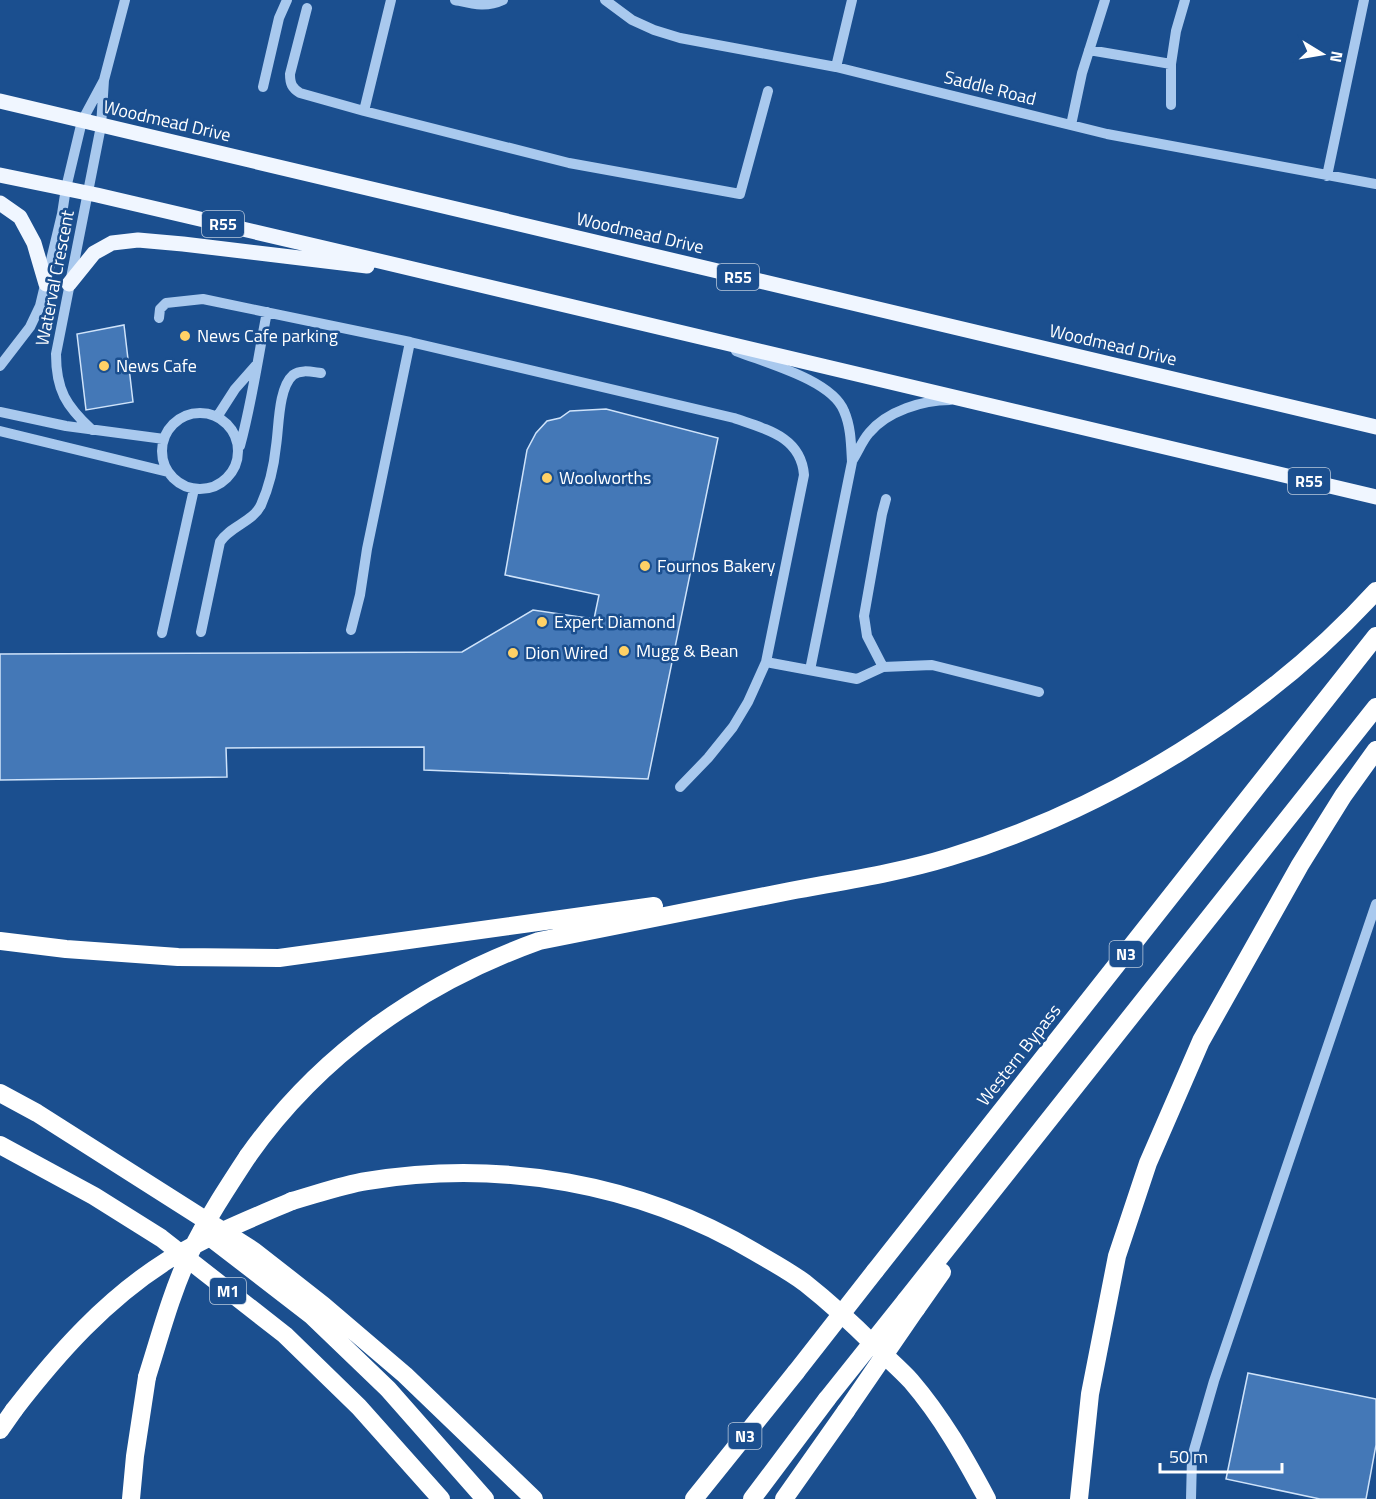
<svg xmlns="http://www.w3.org/2000/svg" width="1376" height="1499" viewBox="0 0 1376 1499" font-family="'Titillium Web',sans-serif">
<style>
.building{fill:#4478b7;stroke:#cfe3fa;stroke-width:1.5}
.lines{fill:none;stroke-linecap:round;stroke-linejoin:round}
.minor{stroke:#a9c9ee;stroke-width:10}
.major{stroke:#f0f6ff;stroke-width:15}
.highway{stroke:#fff;stroke-width:18}
.highway-bridge{stroke:#fff;stroke-width:18}
.poi-dot{fill:#ffd166;stroke:#1b4f8f;stroke-width:2}
.labels{text-anchor:middle;stroke-width:5;stroke-linejoin:round;paint-order:stroke}
.shield{fill:#1b4f8f;stroke:#bbcadd;stroke-width:1.5}
.shield-label{font-size:16px;font-weight:bold;fill:#fff}
.street-label{font-size:18px;fill:#fff;stroke:#1b4f8f}
.poi-label{font-size:18px;fill:#fff;stroke:#1b4f8f;text-anchor:start}
</style>
<rect width="100%" height="100%" fill="#1b4f8f"/>
<path class="building" d="M124 325 133 402 86 410 77 334Z
M606 409 718 438 648 779 424 770V747L226 748 227 777 0 780V654L462 652 533 610 594 619 599 595 505 575 527 450 536 433 547 421 560 418 570 411Z
M1248 1373 1376 1399V1445L1366 1499H1320L1226 1479Z"/>
<g class="lines">
<path class="minor" d="M455 0C473 4 486 8 503 0
M605 0 632 20 654 30 680 38 836 67 1107 134 1376 184
M307 8 290 74C290 84 292 88 300 93L364 111 569 163 740 194 768 91
M1089 50 1171 64
M836 67 852 0
M263 87 279 18 287 0
M1171 105V64L1176 31 1185 0
M364 111 391 0
M1071 125 1082 73 1105 0
M1327 176 1364 0
M159 318 160 309 166 303 203 299 410 342 734 418C765 429 801 436 804 475L766 662 748 702 733 727 708 758 680 787
M736 351C766 363 832 380 844 411 851 427 851 444 852 462L810 670
M0 366 30 327 40 306 62 214 66 188 82 121 104 80 125 0
M0 412 66 426 164 439
M162 451a38 38 0 1 1 76 0a38 38 0 1 1-76 0Z
M217 417 235 389 257 364
M92 430C66 406 56 390 56 354L101 126 104 80
M0 431 168 472
M240 446C252 402 258 357 267 312
M852 461C858 452 862 441 869 433 887 411 923 400 950 400
M351 630 360 595 367 549 410 342
M201 632 220 542C230 526 253 522 261 505 269 487 274 466 276 446 279 428 278 388 293 375 301 369 312 372 321 373
M162 633 194 489
M766 662 857 679 883 667 932 665 1039 692
M883 667 867 636 864 616 882 514 886 499
M1191 1499 1192 1457 1214 1381 1376 904"/>
<path class="major" d="M0 101 1376 427
M0 175 97 195 358 256 1376 497
M0 203 20 217 34 243 46 284
M69 284 94 253 112 243 138 240 183 244 367 266"/>
<path class="highway" d="M0 941 66 949 178 957 279 958 654 906
M0 1093 37 1113 254 1251 323 1305 405 1375 534 1499
M0 1145 94 1196 161 1238 285 1335 359 1407 441 1499
M248 1156C320 1054 422 983 539 941 623 924 706 908 790 891 843 881 898 873 950 857 1106 810 1266 712 1376 591
M292 1201C317 1194 342 1185 367 1181 500 1159 639 1183 755 1252 772 1262 789 1271 805 1283 829 1302 853 1324 875 1346 887 1358 900 1369 911 1381 942 1417 965 1458 987 1499
M202 1231 311 1315 388 1389 485 1499
M875 1271 1376 636
M906 1300 1376 707
M916 1309 942 1272
M0 1430 14 1410
M131 1499 135 1456 147 1377
M694 1499 796 1372
M752 1499 827 1399
M784 1499 846 1411
M1079 1499 1090 1394 1117 1256 1148 1163 1201 1041 1300 865 1343 796 1376 750"/>
<path class="highway-bridge" d="M796 1372 875 1271
M147 1377C160 1336 171 1294 189 1255 206 1220 227 1188 248 1156
M827 1399 906 1300
M14 1410C58 1353 106 1299 168 1260 207 1236 250 1219 292 1201
M846 1411 916 1309"/>
</g>
<g class="poi-dot">
<circle cx="185" cy="336" r="6"/>
<circle cx="104" cy="366" r="6"/>
<circle cx="547" cy="478" r="6"/>
<circle cx="645" cy="566" r="6"/>
<circle cx="542" cy="622" r="6"/>
<circle cx="624" cy="651" r="6"/>
<circle cx="513" cy="653" r="6"/>
</g>
<g class="labels">
<g class="shield">
<rect x="202" y="211" width="42" height="26" rx="4.5"/>
<rect x="717" y="264" width="42" height="26" rx="4.5"/>
<rect x="1288" y="468" width="42" height="26" rx="4.5"/>
<rect x="1109.5" y="941" width="33" height="26" rx="4.5"/>
<rect x="210" y="1278" width="36" height="26" rx="4.5"/>
<rect x="728.5" y="1423" width="33" height="26" rx="4.5"/>
</g>
<g class="shield-label">
<text x="223" y="230">R55</text>
<text x="738" y="283">R55</text>
<text x="1309" y="487">R55</text>
<text x="1126" y="960">N3</text>
<text x="228" y="1297">M1</text>
<text x="745" y="1442">N3</text>
</g>
<g class="street-label">
<text transform="translate(990 88) rotate(14)" y="6">Saddle Road</text>
<text transform="translate(167 121) rotate(13)" y="6">Woodmead Drive</text>
<text transform="translate(640 233) rotate(13)" y="6">Woodmead Drive</text>
<text transform="translate(55 278) rotate(-79)" y="6">Waterval Crescent</text>
<text transform="translate(1113 345) rotate(13)" y="6">Woodmead Drive</text>
<text transform="translate(1019 1055) rotate(-52)" y="6">Western Bypass</text>
</g>
<g class="poi-label">
<text x="197" y="342">News Cafe parking</text>
<text x="116" y="372">News Cafe</text>
<text x="559" y="484">Woolworths</text>
<text x="657" y="572">Fournos Bakery</text>
<text x="554" y="628">Expert Diamond</text>
<text x="636" y="657">Mugg &amp; Bean</text>
<text x="525" y="659">Dion Wired</text>
</g>
</g>
<g transform="translate(1322 54) rotate(101)" stroke="#1b4f8f" stroke-width="4.5" paint-order="stroke">
<path d="M0-4.5L10 22L0 15L-10 22Z" fill="#ffffff"/>
<text y="-9" font-size="16" font-weight="bold" text-anchor="middle" fill="#ffffff">N</text>
</g>
<path d="M1160 1463v9h122v-9" fill="none" stroke="#ffffff" stroke-width="3"/>
<text x="1169" y="1463" font-size="18" fill="#ffffff" stroke="#1b4f8f" stroke-width="4.5" paint-order="stroke">50 m</text>
</svg>
